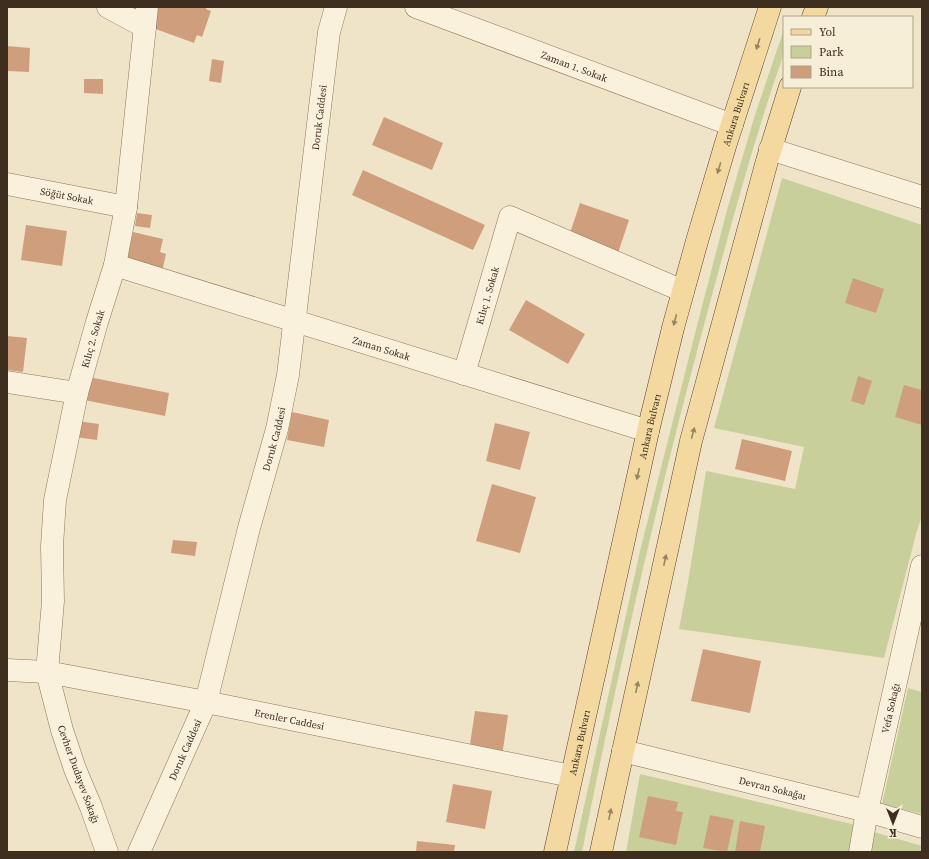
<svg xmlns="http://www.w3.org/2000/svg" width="929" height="859" viewBox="0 0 929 859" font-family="'Source Serif 4',serif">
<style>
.green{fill:#c9cf9b}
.building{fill:#cf9f7d}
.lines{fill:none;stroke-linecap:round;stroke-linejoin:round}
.minor-casing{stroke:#8d765c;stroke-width:23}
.major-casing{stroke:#5b4430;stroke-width:23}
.minor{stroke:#faf1dc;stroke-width:22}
.major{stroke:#f3d9a0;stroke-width:22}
.oneway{fill:#988460}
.labels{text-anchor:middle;stroke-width:3.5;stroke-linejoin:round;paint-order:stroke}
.street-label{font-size:10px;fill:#3d2e20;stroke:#f7eed8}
</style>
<rect width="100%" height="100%" fill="#f0e4c8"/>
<path class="green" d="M784 29V53C751 147 726 244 700 340 655 509 616 680 582 852H574L640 551 691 349 727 210 754 118Z
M782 178 922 225V516L916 534 884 658 679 629 688 582 706 471 795 489 804 447 714 428Z
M908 688 922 692V814L882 804Z
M640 774 856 825 851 852H626Z
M874 832 922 846V852H871Z"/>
<path class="building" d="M154 7H207L206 9 211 11 202 37 197 35 194 43 153 28Z
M7 46 30 48 29 72 7 71Z
M212 59 224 61 221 83 209 81Z
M84 79H103V94L84 93Z
M384 117 443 143 432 170 372 145Z
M363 170 485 225 473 250 352 195Z
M580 203 629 220 618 253 569 236Z
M137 213 152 215 150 228 135 226Z
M26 225 67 231 62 266 21 260Z
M133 232 163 239 160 252 166 254 162 272 126 263Z
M853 278 884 289 876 313 845 303Z
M526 300 585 334 568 364 509 330Z
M7 336 27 338 23 372 7 370Z
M84 376 169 393 165 416 79 399Z
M858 376 872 381 864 405 851 401Z
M904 385 922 390V425L895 417Z
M292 412 329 420 324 447 287 440Z
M77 421 99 424 97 440 75 437Z
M495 423 530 432 520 470 486 461Z
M742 439 792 451 785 481 735 469Z
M492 484 536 497 520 553 476 541Z
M173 540 197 542 195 556 171 553Z
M703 649 761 661 750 713 691 701Z
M475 711 508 715 502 756 469 751Z
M453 784 492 791 485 829 446 822Z
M648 796 678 802 676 811 683 812 676 845 639 837Z
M710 815 734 820 727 852 703 848Z
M740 821 765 826 760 852H735Z
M417 841 455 845 454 852H416Z"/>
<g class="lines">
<g class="minor-casing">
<g id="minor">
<path d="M108 7 145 27"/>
<path id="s1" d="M416 7 732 125"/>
<path d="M770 149 922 197"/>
<path id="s2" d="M7 184 126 207"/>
<path id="s3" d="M115 265 648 431"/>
<path id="s4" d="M464 374 510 217 683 291"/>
<path d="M7 382 77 393"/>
<path id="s5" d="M7 670 47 672 206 702 571 776"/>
<path id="s6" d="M623 751 867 811 922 827"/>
<path id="s7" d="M107 852 91 807 75 769 62 730 47 672 53 601 52 546 55 500 77 393 97 322 115 265 126 207 147 7"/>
<path id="s8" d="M139 852 206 702 249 528 277 429 288 375 329 32 336 7"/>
<path id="s9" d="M860 852 867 811 922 566"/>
</g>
</g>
<g class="major-casing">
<g id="major">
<path d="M813 17 817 7"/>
<path id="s10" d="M555 852 648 431 673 328 697 241 726 143 770 7"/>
<path d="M601 852 691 441 767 161 790 87"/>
</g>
</g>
<use href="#minor" class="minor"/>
<use href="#major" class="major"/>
</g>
<defs><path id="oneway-solid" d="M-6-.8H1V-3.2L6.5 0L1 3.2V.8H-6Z"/></defs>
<g class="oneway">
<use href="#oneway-solid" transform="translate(758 44) rotate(108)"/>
<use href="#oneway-solid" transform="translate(719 168) rotate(107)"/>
<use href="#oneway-solid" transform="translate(675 320) rotate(105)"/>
<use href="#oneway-solid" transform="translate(693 433) rotate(-75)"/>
<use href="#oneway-solid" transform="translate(638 474) rotate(103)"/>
<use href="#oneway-solid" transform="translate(665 560) rotate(-78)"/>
<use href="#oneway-solid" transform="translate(637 687) rotate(-78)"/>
<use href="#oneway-solid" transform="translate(610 814) rotate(-78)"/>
</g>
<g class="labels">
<g class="street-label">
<text dy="4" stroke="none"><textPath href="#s1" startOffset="169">Zaman 1. Sokak</textPath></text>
<text dy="4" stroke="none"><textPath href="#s10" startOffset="760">Ankara Bulvarı</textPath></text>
<text dy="4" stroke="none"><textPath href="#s8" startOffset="761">Doruk Caddesi</textPath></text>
<text dy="4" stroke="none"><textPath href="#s2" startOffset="61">Söğüt Sokak</textPath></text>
<text dy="4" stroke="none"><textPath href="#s4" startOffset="82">Kılıç 1. Sokak</textPath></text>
<text dy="4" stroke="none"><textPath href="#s7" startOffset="528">Kılıç 2. Sokak</textPath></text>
<text dy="4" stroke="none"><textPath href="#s3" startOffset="279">Zaman Sokak</textPath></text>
<text dy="4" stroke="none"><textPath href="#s10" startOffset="436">Ankara Bulvarı</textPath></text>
<text dy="4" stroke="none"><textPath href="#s8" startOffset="436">Doruk Caddesi</textPath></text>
<text dy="4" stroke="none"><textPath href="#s9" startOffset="147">Vefa Sokağı</textPath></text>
<text dy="4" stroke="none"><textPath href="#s5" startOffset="287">Erenler Caddesi</textPath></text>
<text dy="4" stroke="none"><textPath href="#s10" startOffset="112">Ankara Bulvarı</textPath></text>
<text dy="4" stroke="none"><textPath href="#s8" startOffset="112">Doruk Caddesi</textPath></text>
<text transform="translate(79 774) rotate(70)" y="4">Cevher Dudayev Sokağı</text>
<text dy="4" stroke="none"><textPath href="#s6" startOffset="154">Devran Sokağaı</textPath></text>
</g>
</g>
<rect width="929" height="859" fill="none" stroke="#3d2e20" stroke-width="16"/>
<rect x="783" y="16" width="130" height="72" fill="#f7eed8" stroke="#ada18e"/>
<rect x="791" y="29" width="20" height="6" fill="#f3d9a0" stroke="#ada18e"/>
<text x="819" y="36" font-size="12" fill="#3d2e20">Yol</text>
<rect x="791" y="46" width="20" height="12" fill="#c9cf9b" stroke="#ada18e"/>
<text x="819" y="56" font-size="12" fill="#3d2e20">Park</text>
<rect x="791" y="66" width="20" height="12" fill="#cf9f7d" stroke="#ada18e"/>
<text x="819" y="76" font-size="12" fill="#3d2e20">Bina</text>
<g transform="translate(893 823) rotate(180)" stroke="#f7eed8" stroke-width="3" paint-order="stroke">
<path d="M0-3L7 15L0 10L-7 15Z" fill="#3d2e20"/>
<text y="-6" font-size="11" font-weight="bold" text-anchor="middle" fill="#3d2e20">K</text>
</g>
</svg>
